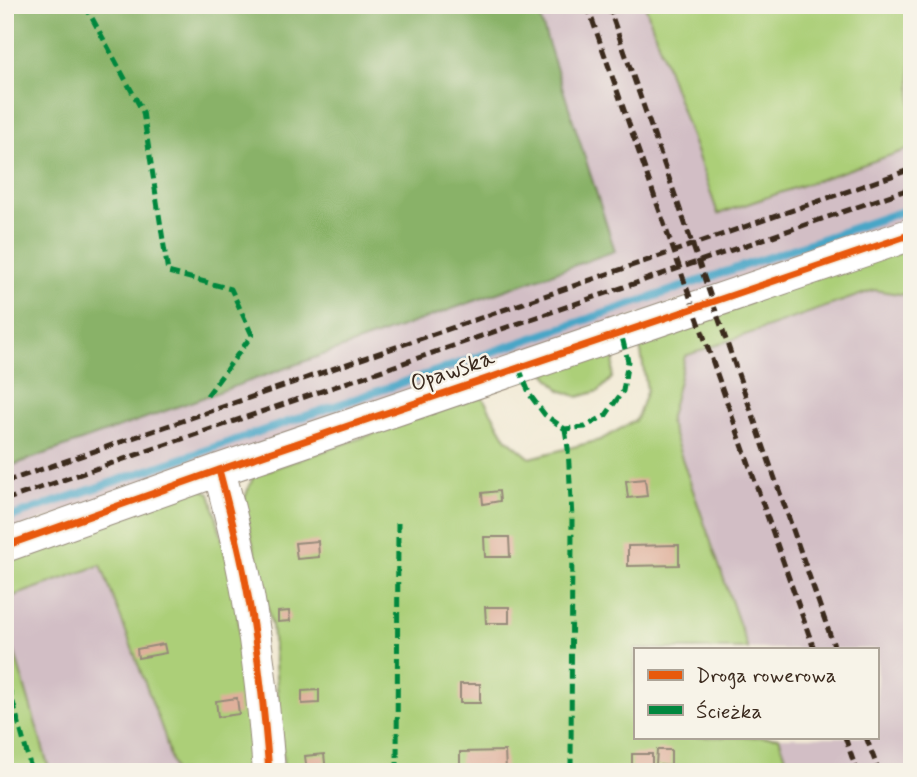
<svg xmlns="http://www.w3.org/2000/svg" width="917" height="777" viewBox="0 0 917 777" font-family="Mynerve,sans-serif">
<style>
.industrial{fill:#d2bec5}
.green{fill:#accf78;stroke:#747c4b;stroke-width:2}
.forest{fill:#89b268;stroke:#626e43;stroke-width:2}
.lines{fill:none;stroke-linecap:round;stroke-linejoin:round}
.stream{stroke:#48a6c7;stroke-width:8}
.building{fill:#dfb09b}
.street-casing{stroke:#968a7a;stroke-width:34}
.street{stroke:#fff;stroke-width:32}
.rail{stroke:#3b2a1e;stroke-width:5;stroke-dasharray:10 5;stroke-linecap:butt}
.quiet{stroke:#00873e;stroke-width:5;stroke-dasharray:10 5;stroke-linecap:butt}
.cycleway-casing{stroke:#f7f3e8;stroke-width:11}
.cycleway{stroke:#e8590c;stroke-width:7}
.labels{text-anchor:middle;stroke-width:5;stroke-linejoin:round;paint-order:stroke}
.street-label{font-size:24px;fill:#3b2a1e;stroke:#f7f3e8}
</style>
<rect width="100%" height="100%" fill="#f7f3e8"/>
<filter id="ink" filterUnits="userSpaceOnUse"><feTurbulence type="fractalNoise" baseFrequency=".0143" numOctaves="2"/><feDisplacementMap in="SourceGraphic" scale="14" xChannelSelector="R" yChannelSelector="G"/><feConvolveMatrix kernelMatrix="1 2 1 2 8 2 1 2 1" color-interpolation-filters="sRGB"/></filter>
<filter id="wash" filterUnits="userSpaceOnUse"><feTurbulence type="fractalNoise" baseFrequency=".00686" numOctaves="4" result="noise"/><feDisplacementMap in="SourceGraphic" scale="28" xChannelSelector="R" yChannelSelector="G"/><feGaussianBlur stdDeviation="1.57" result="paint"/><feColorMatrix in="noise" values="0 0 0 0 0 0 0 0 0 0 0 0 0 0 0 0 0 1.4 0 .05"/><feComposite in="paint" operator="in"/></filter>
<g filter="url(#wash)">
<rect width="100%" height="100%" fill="#f2ead5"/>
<path class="industrial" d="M536 5H645L718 213 912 148V220L5 533V468L615 251Z
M874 290 912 296V772H791L779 737H877V649H748L669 422 685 356Z
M101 565 164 734 174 772H50L5 620V599Z"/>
<path class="green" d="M645 5H910L912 148 718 214Z
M912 243V296L874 290 685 356 669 421 748 649H635V737H779L791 772H284L272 626 243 502 254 475 482 396 506 438 530 458 600 440 636 420 647 390 640 346 654 333Z
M615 349 612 378 599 391 578 397 560 390 544 372Z
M195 486 210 493 235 587 255 772H174L164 734 101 565 5 599V562L48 538Z
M5 620 50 772H5Z"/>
<path class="forest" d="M5 5H536L615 251 5 468Z"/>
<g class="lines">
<path class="stream" d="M5 519 912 208"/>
</g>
<g id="blocks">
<path class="building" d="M645 479 647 496 628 498 626 481Z
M499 491 500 501 483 504 482 493Z
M484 537H509L510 557H485Z
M318 541 319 557 297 559 295 543Z
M679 545V565L628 566V546Z
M485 607H509V623H486Z
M289 611 290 621 278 622V612Z
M164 644 166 653 138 658 137 649Z
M460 684H480V703H460Z
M319 690V703L302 704V691Z
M237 698 239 714 218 717 216 701Z
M657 750H671V766L656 765Z
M505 751 506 770 460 771V752Z
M324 754 326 772H307L305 756Z
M632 754H652V772H632Z"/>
</g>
</g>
<g filter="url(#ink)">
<use href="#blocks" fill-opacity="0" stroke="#968a7a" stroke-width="2"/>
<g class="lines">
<g class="street-casing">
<path id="street" d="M219 470C228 504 237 539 244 574 257 639 264 706 269 772
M5 546 219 470 912 234"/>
</g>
<use href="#street" class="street"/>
<path class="rail" d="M587 5 814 649
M608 5 835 649
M5 482 912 169
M5 500 912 188
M845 737 857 772
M866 737 879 772"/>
<path class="quiet" d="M85 5 143 112 168 272 231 289 252 335 206 397
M519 368 530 395 545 415 565 429 585 427 606 415 623 391 628 361 621 333
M565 429 568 448 572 518 571 772
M5 673 32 772
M397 772 398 523"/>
<g class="cycleway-casing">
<path id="cycleway" d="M219 470C228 504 237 539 244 574 257 639 264 706 269 772
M5 546 219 470 912 234"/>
</g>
<use href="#cycleway" class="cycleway"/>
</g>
</g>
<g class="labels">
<g class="street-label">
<text transform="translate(452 370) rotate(-19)" y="8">Opawska</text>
</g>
</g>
<rect width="917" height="777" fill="none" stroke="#f7f3e8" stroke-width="28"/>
<rect x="634" y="648" width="245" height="91" fill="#f7f3e8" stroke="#aca397" stroke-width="2"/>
<rect x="648" y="670" width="35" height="10" fill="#e8590c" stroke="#aca397" stroke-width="2"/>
<text x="696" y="682" font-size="21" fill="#3b2a1e">Droga rowerowa</text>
<rect x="648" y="705" width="35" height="10" fill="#00873e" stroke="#aca397" stroke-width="2"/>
<text x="696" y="718" font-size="21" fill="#3b2a1e">Ścieżka</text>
</svg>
